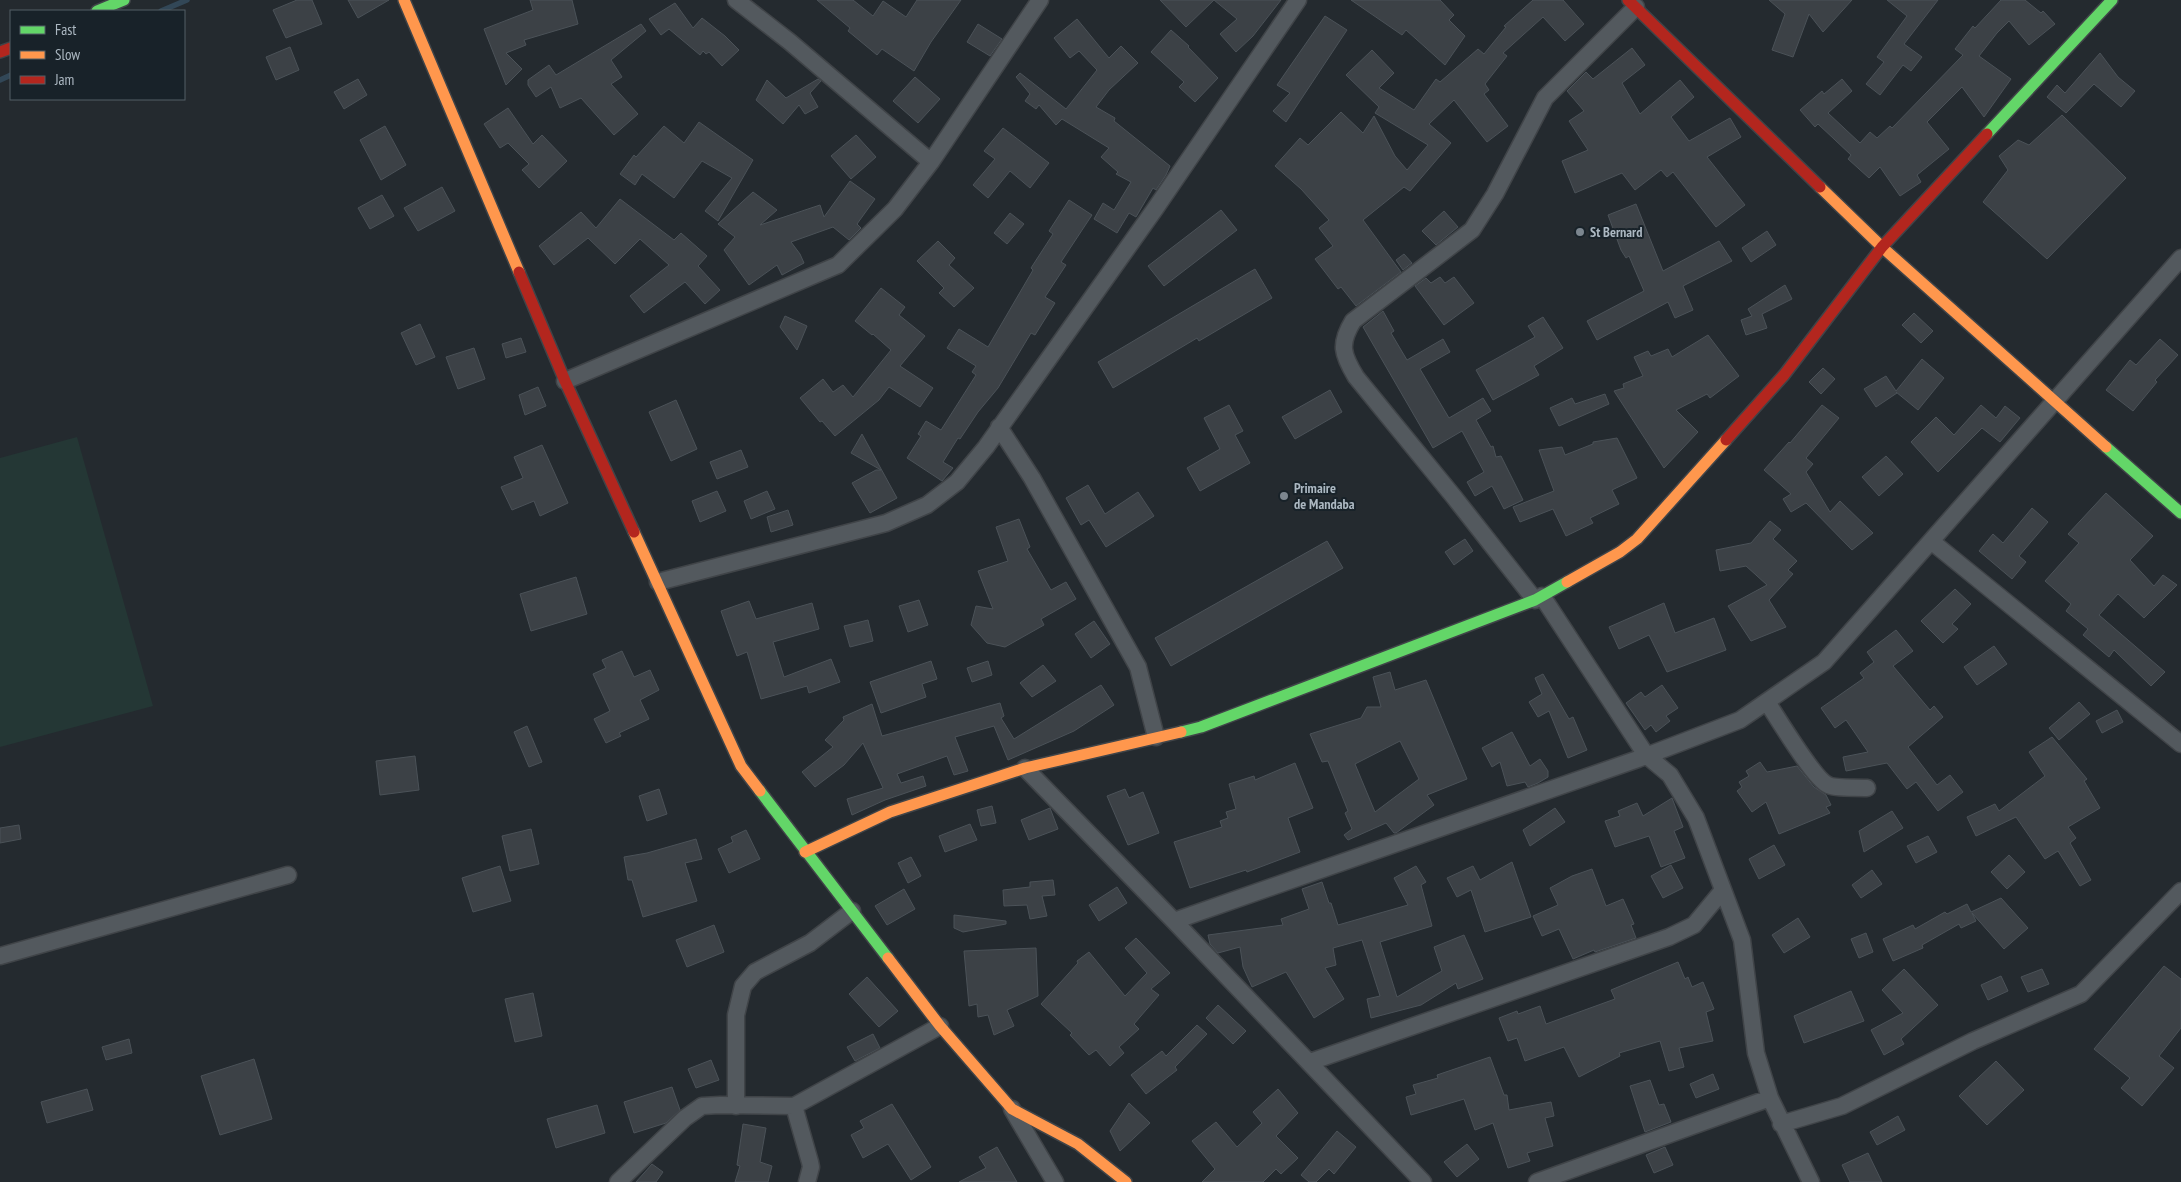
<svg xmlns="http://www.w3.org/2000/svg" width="2181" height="1182" viewBox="0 0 2181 1182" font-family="'PT Sans Narrow',sans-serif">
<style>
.green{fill:#243735}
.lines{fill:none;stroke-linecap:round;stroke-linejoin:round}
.stream{stroke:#324757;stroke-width:5.5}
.building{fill:#3c4146;stroke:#4b5258;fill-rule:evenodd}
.street-casing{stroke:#404448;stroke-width:19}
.fast-casing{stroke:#404448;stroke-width:14}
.slow-casing{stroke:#404448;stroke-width:14}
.jam-casing{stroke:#404448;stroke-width:14}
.street{stroke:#53595e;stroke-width:16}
.fast{stroke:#63d668;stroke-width:11}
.slow{stroke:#ff974d;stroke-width:11}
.jam{stroke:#b3261e;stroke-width:11}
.poi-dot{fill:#7c868f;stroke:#182229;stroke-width:2}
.labels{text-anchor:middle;stroke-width:4;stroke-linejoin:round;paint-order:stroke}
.poi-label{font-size:14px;font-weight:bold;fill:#acb8c2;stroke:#182229;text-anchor:start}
</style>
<rect width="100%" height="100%" fill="#242a2f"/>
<path class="green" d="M77 437 153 706 0 747V458Z"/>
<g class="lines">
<path class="stream" d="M161 11 187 0
M0 80 11 75"/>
</g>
<path class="building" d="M297 0H312L322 24 286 38 273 10Z
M348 0H389L358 18Z
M530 0H572L578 24 524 40 526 45 506 53 522 69 506 85 484 29 533 10Z
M817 0H853L873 16 883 1 906 17 917 0H961L931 42 914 71 882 49 877 55 848 31 850 28Z
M1160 0H1281L1253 36 1236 52 1220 34 1237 19 1214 0 1186 27Z
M1351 0H1440L1454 15 1449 20 1465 36 1445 65 1406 30 1402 35Z
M1533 0H1563L1584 24 1565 41 1543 17 1503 53 1507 56 1485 84 1489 90 1484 94 1508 126 1487 142 1454 100 1429 124 1451 143 1410 191 1404 187 1363 220 1401 272 1356 306 1341 287 1338 289 1315 259 1333 246 1319 228 1329 220 1301 189 1275 166 1300 138 1308 145 1341 112 1363 133 1374 116 1395 156 1407 170 1428 145 1375 113 1379 107 1346 75 1372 50 1394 73 1379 88 1414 110 1436 79 1440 82 1478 49 1484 54 1506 27 1504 26Z
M1769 0H1852L1823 32 1809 14 1793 57 1772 50 1785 14Z
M1887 0H1938L1904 44 1922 57 1911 71 1903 65 1880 95 1866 84 1884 62 1877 57 1907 16Z
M2001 0H2025L2041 13 2043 11 2055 24 2029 45 2009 21 1997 33 1979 56 2011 79 1984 117 1962 87 1927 122 1949 149 1917 175 1921 182 1900 196 1880 167 1869 178 1848 159 1851 155 1818 124 1815 127 1800 110 1822 91 1824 94 1842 79 1852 91 1828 113 1860 143 1870 132 1877 138 1890 126 1892 128 1963 55 1955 49 1973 26 1975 28Z
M675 3 693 28 702 18 725 36 739 50 722 66 709 52 706 54 703 51 700 55 669 29 661 35 649 19Z
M1325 16 1347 30 1286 122 1273 111 1290 93 1277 85Z
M1077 19 1109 58 1121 46 1138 63 1109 90 1096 107 1115 118 1114 121 1170 166 1166 175 1156 190 1153 188 1136 217 1129 213 1117 233 1094 219 1103 203 1114 210 1131 182 1116 174 1118 172 1101 157 1109 148 1062 119 1056 125 1039 105 1036 109 1025 101 1030 94 1016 77 1020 73 1066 109 1097 70 1079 51 1070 58 1054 38Z
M641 24 646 31 611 60 622 77 611 84 638 114 614 135 581 98 560 108 551 87 536 97 528 85V80L549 65 556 75Z
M978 24 1002 39 990 56 967 42Z
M1171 30 1189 46 1188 47 1218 78 1195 102 1179 87 1184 82 1151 52Z
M290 47 299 70 276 80 266 57Z
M1632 48 1645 65 1622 83 1640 114 1680 80 1694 97 1671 117 1689 141 1730 118 1741 137 1707 157 1745 205 1716 227 1673 172 1667 177 1661 170 1635 190 1622 173 1575 193 1562 161 1588 150 1569 121 1584 111 1567 91 1586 72 1593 79Z
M2100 53 2118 77 2135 91 2121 107 2094 84 2066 113 2047 97 2057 85 2065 93Z
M915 77 940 99 918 123 893 101Z
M358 79 367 95 344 109 334 92Z
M818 79 821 81 810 93 818 107 805 114 799 105 783 124 756 100 767 80 786 98Z
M508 108 533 144 542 135 567 161 539 188 522 170 529 164 508 143 500 148 484 124Z
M2062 115 2126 178 2047 259 1983 202 2008 170 1999 156 2018 140 2029 145Z
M699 122 753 160 718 221 705 211 732 178 702 161 674 198 642 174 635 185 620 174 634 155 636 157 664 126 684 143Z
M385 126 406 165 381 180 360 140Z
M1003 128 1049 163 1030 188 1010 171 988 198 973 185 995 159 984 151Z
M856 135 876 157 851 179 831 156Z
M850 181 875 199 857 224 861 228 849 240 833 227 791 242 800 254 804 263 782 275 777 265 749 285 724 250 735 237 718 224 753 192 777 210 760 225 820 205 824 217Z
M442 187 455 211 418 231 404 208Z
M382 195 394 216 370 229 358 208Z
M620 199 674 240 681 233 707 256 698 266 720 290 705 304 685 282 644 313 630 296 669 265 640 239 615 264 588 238 554 265 539 246 581 212 596 228Z
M1069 200 1092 215 1061 262 1066 265 1045 297 1055 303 1035 335 1031 333 998 388 978 412 960 439 958 438 943 462 953 468 942 481 907 458 921 436 918 434 926 421 941 430 976 375 972 372 976 366 947 348 959 329 988 347 1033 270 1031 268 1053 234 1049 231Z
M1636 204 1663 271 1719 241 1732 261 1683 286 1693 310 1675 318 1668 302 1597 340 1587 321 1644 291 1629 256 1626 258 1621 250 1608 215Z
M1221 210 1237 230 1164 286 1148 266Z
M1444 211 1458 227 1436 245 1422 231Z
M1010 213 1024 224 1007 244 994 233Z
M1767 231 1776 245 1751 262 1742 248Z
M938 241 955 258 949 265 974 288 954 307 939 293 944 288 917 261Z
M1404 254 1412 263 1403 270 1396 260Z
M1255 269 1272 298 1199 341 1197 338 1113 388 1098 362Z
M1440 277 1445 283 1454 277 1474 303 1444 325 1415 286 1426 278 1431 283Z
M1785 285 1792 299 1762 314 1767 328 1746 335 1741 320 1752 316 1748 309Z
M881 288 905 307 899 315 925 336 900 366 933 388 920 407 889 387 879 400 835 436 822 421 820 422 800 398 823 379 833 392 843 385 853 397 891 350 873 334 872 335 855 321Z
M1383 311 1394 331 1391 333 1407 360 1443 339 1450 352 1420 369 1449 418 1483 398 1491 411 1476 420 1491 447 1493 446 1496 457 1501 456 1523 500 1504 509 1492 486 1475 496 1467 482 1484 472 1462 431 1433 448 1363 327Z
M1914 313 1933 331 1921 343 1902 325Z
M785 316 807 326 797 350 780 327Z
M1543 317 1563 348 1534 366 1539 375 1493 400 1476 370 1535 337 1528 326Z
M420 324 435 357 416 365 401 333Z
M1708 335 1739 376 1710 398 1707 394 1676 410 1698 432 1664 468 1614 391 1624 388 1623 384 1643 376 1634 357 1648 351 1651 356 1668 349 1672 357Z
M521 338 526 352 506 358 502 344Z
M2160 339 2178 355 2155 380 2157 382 2133 411 2106 390 2130 360 2136 365Z
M474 348 485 379 458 389 446 357Z
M1922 359 1944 378 1918 410 1896 392 1897 393 1876 407 1864 389 1886 376 1896 391Z
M1823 368 1835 379 1821 394 1809 382Z
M538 387 546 406 525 415 519 395Z
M1330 390 1342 412 1295 439 1282 417Z
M1605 394 1609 404 1559 426 1550 408 1572 398 1575 404Z
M676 400 697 449 671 461 649 412Z
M1229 405 1243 431 1235 435 1250 463 1200 491 1187 468 1220 449 1204 418Z
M1822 405 1839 418 1806 458 1813 464 1806 472 1830 512 1840 501 1873 533 1852 550 1806 503 1791 512 1783 499 1791 494 1764 470 1789 442 1790 443Z
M1981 405 1996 418 2005 406 2020 418 2000 442 1982 428 1938 472 1911 442 1936 417 1954 435Z
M862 434 897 498 870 513 852 483 876 470H881L851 453Z
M1617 438 1637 478 1612 490 1619 504 1590 518 1593 523 1566 536 1553 509 1520 522 1513 507 1554 491 1539 450 1562 447 1565 455 1593 444V442Z
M542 445 568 503 540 516 534 501 512 510 501 487 523 478 514 457Z
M741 450 748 467 717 479 710 462Z
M1886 456 1903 474 1879 496 1862 477Z
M1088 485 1105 514 1138 492 1154 516 1106 547 1089 520 1081 525 1066 498Z
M717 491 726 511 700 522 692 501Z
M767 491 775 509 751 519 744 501Z
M2106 493 2153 536 2130 560 2154 586 2163 575 2177 585 2144 618 2118 594 2099 615 2165 672 2151 686 2114 650 2109 657 2083 635 2088 629 2066 611 2071 604 2045 581 2079 543 2068 534Z
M2032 508 2048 522 2019 556 2026 562 2012 579 1979 551 1993 534 2003 543Z
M788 510 793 525 771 532 767 517Z
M1019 519 1030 547 1027 549 1051 590 1066 582 1076 599 1041 619 1044 625 1005 647 987 643 971 625 976 606 993 609 978 571 1008 561 996 527Z
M1770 521 1781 530 1773 539 1797 561 1788 570 1793 574 1769 600 1786 627 1751 641 1728 606 1767 585 1746 566 1720 571 1716 550 1751 543Z
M1465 539 1473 551 1454 565 1445 552Z
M1327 541 1343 568 1171 666 1155 638Z
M576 577 587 614 531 631 520 594Z
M1955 589 1971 604 1952 624 1958 629 1943 643 1921 621Z
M919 600 928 625 908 632 899 606Z
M749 601 756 619 812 603 819 629 773 642 784 677 831 659 840 682 809 693 807 686 761 699 747 652 737 656 721 611Z
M1664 603 1675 633 1714 618 1726 650 1667 672 1649 635 1619 649 1609 627Z
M868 620 873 641 850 647 844 626Z
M1094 621 1110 644 1091 658 1075 634Z
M1896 630 1913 651 1893 666 1930 710 1934 706 1943 717 1908 747 1937 785 1950 775 1963 792 1938 811 1916 782 1907 789 1887 763 1846 771 1843 757 1868 752 1846 720 1835 728 1821 708 1864 678 1860 673 1874 662 1867 652Z
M1994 646 2007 664 1977 685 1964 667Z
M622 651 634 677 650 670 659 690 640 700 649 719 619 733 621 736 606 743 594 719 610 711 593 674 606 668 602 660Z
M931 661 937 679 922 684 926 697 881 713 870 682Z
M988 661 992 675 972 682 967 668Z
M1043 665 1056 681 1032 697 1020 683Z
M1390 672 1395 690 1426 680 1467 779 1427 795 1434 805 1396 833H1394L1386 823 1348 840 1344 835 1352 829 1345 813 1348 811 1328 761 1322 762 1310 734 1361 718 1367 707H1381L1373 677ZM1400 741 1419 779 1375 812 1355 764Z
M1543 674 1569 719 1573 717 1587 750 1568 758 1549 711 1538 717 1529 702 1542 694 1535 678Z
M1101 685 1114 705 1074 731 1008 760 994 726 955 737 968 771 954 775 947 756 897 774 901 783 923 776 926 786 885 800 852 815 847 799 883 788 863 743 844 765 815 787 802 772 833 747 825 740 844 720 843 717 872 704 882 736 1000 703 1004 716 1001 718 1014 739Z
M1662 685 1678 708 1666 716 1670 721 1656 732 1651 725 1645 730 1626 703 1641 692 1645 697Z
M2079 702 2090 714 2059 740 2049 728Z
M2117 710 2123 722 2102 733 2096 721Z
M527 726 542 762 529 767 514 732Z
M1512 732 1530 766 1540 759 1548 771V777L1538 783 1528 787 1525 782 1507 786 1500 762 1492 767 1482 748Z
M2052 737 2087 779 2084 781 2100 808 2068 827 2076 838 2070 843 2091 880 2080 886 2058 851 2045 859 2016 817 1976 836 1967 817 1995 804 1999 811 2045 776 2029 752Z
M415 756 419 790 380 795 376 761Z
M1760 762 1767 772 1797 766 1814 787 1826 795 1831 805 1826 807 1830 813 1779 834 1766 802 1752 812 1737 791 1742 787 1739 782 1749 776 1746 771Z
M1295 763 1313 808 1288 818 1300 852 1247 872 1246 870 1190 888 1174 842 1222 827 1220 821 1228 818 1226 812 1236 809 1229 784 1254 776 1255 780Z
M659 789 667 814 647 821 639 796Z
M1125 789 1129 798 1143 792 1159 833 1128 845 1107 796Z
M1672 798 1683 827 1674 831 1685 858 1661 867 1649 836 1615 847 1605 821 1620 816 1618 811 1637 803 1643 816Z
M992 806 996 823 981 826 977 810Z
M1050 808 1058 829 1029 840 1021 820Z
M1555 808 1565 822 1530 846 1523 830Z
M1892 811 1903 828 1864 852 1859 831Z
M970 824 977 840 945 852 939 836Z
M19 825 21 839 0 843V828Z
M531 829 539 864 510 871 502 836Z
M746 830 760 859 729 873 718 849 733 842 731 837Z
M1928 836 1937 852 1916 863 1907 846Z
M696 839 702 859 685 863 697 901 643 917 632 880H628L624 857 647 853Z
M1774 845 1785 865 1759 879 1749 859Z
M2009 855 2025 872 2007 889 1991 872Z
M911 857 921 876 908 883 898 863Z
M1512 862 1531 917 1485 932 1471 890 1457 897 1447 878 1473 866 1480 880Z
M1671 865 1683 888 1663 898 1651 876Z
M500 866 511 901 473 912 462 878Z
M1416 866 1426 882 1421 885 1432 926 1380 942 1397 997 1442 971 1434 947 1464 935 1483 979 1458 989 1456 983 1421 1005 1371 1018 1367 999 1380 996 1362 940 1333 948 1336 965 1325 968 1344 999 1314 1018 1286 972 1252 987 1243 967 1240 947 1218 953 1210 944 1208 935 1283 925 1281 919 1309 909 1302 889 1322 882 1329 903H1331L1338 925 1408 905 1394 878Z
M1592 869 1606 906 1623 899 1634 924 1631 925 1636 938 1595 952 1594 950 1573 959 1559 929 1542 936 1533 916 1558 905 1550 888 1572 876Z
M1872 870 1882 884 1861 898 1852 885Z
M1053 880 1055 895 1042 896 1047 916 1030 919 1027 905 1004 906 1003 890 1030 887V882Z
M1117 887 1127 903 1099 921 1089 905Z
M904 889 915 909 887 925 875 906Z
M2001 898 2028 928 2004 949 1972 913 1976 921 1961 928 1959 924 1922 945 1923 948 1893 961 1883 939 1913 925 1915 929 1945 912 1947 914 1967 904 1971 912Z
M954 915 1006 921V924L963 932 954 928Z
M1798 918 1810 937 1784 953 1772 935Z
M714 925 724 952 687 967 676 940Z
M1866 933 1873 952 1859 958 1851 939Z
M1136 938 1170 973 1151 989 1159 995 1134 1024 1139 1029 1119 1047 1124 1053 1110 1066 1096 1050 1089 1055 1070 1035 1072 1033 1041 1004 1078 963 1077 961 1089 952 1125 996 1147 973 1125 948Z
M1036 948 1038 996 1007 1010 1014 1026 994 1035 988 1015 978 1017 977 1004 969 1006 964 951Z
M1678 962 1685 979 1688 977 1692 987 1703 982 1714 1009 1706 1012 1713 1041 1679 1048 1684 1067 1669 1071 1660 1041 1619 1053 1620 1056 1579 1077 1564 1047 1525 1061 1517 1038 1508 1041 1499 1018 1517 1011 1518 1014 1540 1006 1546 1024 1615 999 1611 990Z
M2164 966 2181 979V1028L2159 1056 2174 1068 2142 1106 2121 1088 2130 1078 2094 1049Z
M1904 969 1938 1005 1901 1039 1904 1044 1884 1055 1871 1030 1903 1013 1882 990Z
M2042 969 2049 984 2028 992 2021 977Z
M2001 976 2008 991 1988 1000 1981 985Z
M867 977 898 1011 879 1027 849 994Z
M1851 991 1864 1021 1804 1043 1794 1016Z
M533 993 542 1036 515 1042 505 999Z
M1218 1005 1246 1031 1233 1044 1206 1018Z
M1197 1025 1207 1034 1175 1067 1177 1070 1146 1094 1131 1075 1162 1051 1166 1056Z
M873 1034 880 1048 855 1061 847 1047Z
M129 1039 132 1053 106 1060 102 1047Z
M1490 1057 1504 1095H1507L1509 1110 1551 1102 1554 1116 1545 1118 1553 1146 1527 1153 1530 1161 1508 1168 1493 1123 1475 1130 1464 1099 1411 1115 1406 1097 1416 1094 1413 1085 1438 1078 1437 1075Z
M254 1059 272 1119 220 1135 201 1076Z
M711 1060 719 1080 696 1088 688 1069Z
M1996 1061 2024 1090 1987 1125 1959 1096Z
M1713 1074 1719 1089 1696 1098 1690 1084Z
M1650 1080 1659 1105 1664 1104 1671 1122 1645 1132 1630 1086Z
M672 1087 680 1110 666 1123 634 1133 624 1102Z
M87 1089 93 1110 47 1123 41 1102Z
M1278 1089 1298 1113 1276 1136 1298 1158 1281 1174 1276 1169 1263 1182H1202L1215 1169 1192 1141 1216 1122 1237 1147 1262 1123 1253 1112Z
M1129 1103 1150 1123 1120 1151 1110 1131Z
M892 1104 931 1167 911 1180 888 1144 863 1158 851 1135 864 1128 860 1121Z
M597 1105 605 1133 556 1148 547 1119Z
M1898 1116 1905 1130 1877 1145 1870 1132Z
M743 1124 766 1128 760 1162 772 1166 768 1182H735L740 1166 737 1165Z
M1337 1131 1356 1147 1334 1174 1329 1169 1316 1182H1309L1301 1175Z
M1467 1144 1479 1159 1457 1177 1444 1162Z
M997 1147 1017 1182H959L986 1168 979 1157Z
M1665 1147 1673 1165 1654 1173 1646 1155Z
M1868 1153 1882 1182H1850L1842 1165Z
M652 1164 663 1172 656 1182H636Z"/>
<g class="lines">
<g class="street-casing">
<path id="street" d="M736 0 790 42 931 162
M565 381 838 265 895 209 931 162 1040 0
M999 427 1032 478 1138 667 1156 737
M1931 541 2181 744
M658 582 886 523 927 505 957 482 986 447 1155 209 1298 0
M1542 596 1646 755 1670 775 1696 818 1742 940 1756 1053 1770 1098 1811 1182
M1535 600 1454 497 1356 377C1342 354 1339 344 1353 321L1472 230 1495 194 1545 98 1636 7
M1767 702C1777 717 1814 779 1828 785 1836 789 1857 787 1867 788
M1025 768 1174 921 1423 1182
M1174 921 1638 759 1740 720 1824 662 2181 258
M0 956 288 875
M1310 1062 1669 937 1694 925 1723 890
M736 1106V1015L743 986 755 972 810 943 852 911
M794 1106 810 1162 811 1167 807 1182
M1012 1109 1055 1182
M1781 1124 1842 1106 1973 1041 2081 994 2181 891
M618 1182 685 1118 702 1106 720 1105 794 1106 940 1026
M1537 1182 1770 1098"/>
</g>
<g class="fast-casing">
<path id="fast" d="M97 11 124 0
M1987 134 2112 0
M2106 447 2181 513
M1181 732 1201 727 1535 600 1567 582
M760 791 888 958"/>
</g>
<g class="slow-casing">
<path id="slow" d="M404 0 519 272
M1820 187 1882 247 2106 447
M634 532 741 766 760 791
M1567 582 1620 552 1637 539 1726 440
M805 852 890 812 1025 768 1181 732
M888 958 940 1026 1012 1109 1078 1144 1126 1182"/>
</g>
<g class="jam-casing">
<path id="jam" d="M1628 0 1820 187
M0 52 11 48
M519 272 565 381 634 532
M1726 440 1784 375 1882 247 1987 134"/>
</g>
<use href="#street" class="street"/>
<use href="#fast" class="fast"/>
<use href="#slow" class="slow"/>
<use href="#jam" class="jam"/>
</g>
<g class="poi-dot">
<circle cx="1580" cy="232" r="5"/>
<circle cx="1284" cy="496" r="5"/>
</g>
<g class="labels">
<g class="poi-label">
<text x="1590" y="237">St Bernard</text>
<text x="1294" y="493">Primaire<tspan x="1294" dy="16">de Mandaba</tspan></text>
</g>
</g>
<rect x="10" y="10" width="175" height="90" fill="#182229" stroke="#535e66"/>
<rect x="20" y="26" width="25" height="8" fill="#63d668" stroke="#535e66"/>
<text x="55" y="35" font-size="15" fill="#acb8c2">Fast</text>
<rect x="20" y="51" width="25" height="8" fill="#ff974d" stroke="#535e66"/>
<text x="55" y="60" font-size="15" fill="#acb8c2">Slow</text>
<rect x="20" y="76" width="25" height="8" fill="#b3261e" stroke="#535e66"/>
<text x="55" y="85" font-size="15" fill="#acb8c2">Jam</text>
</svg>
